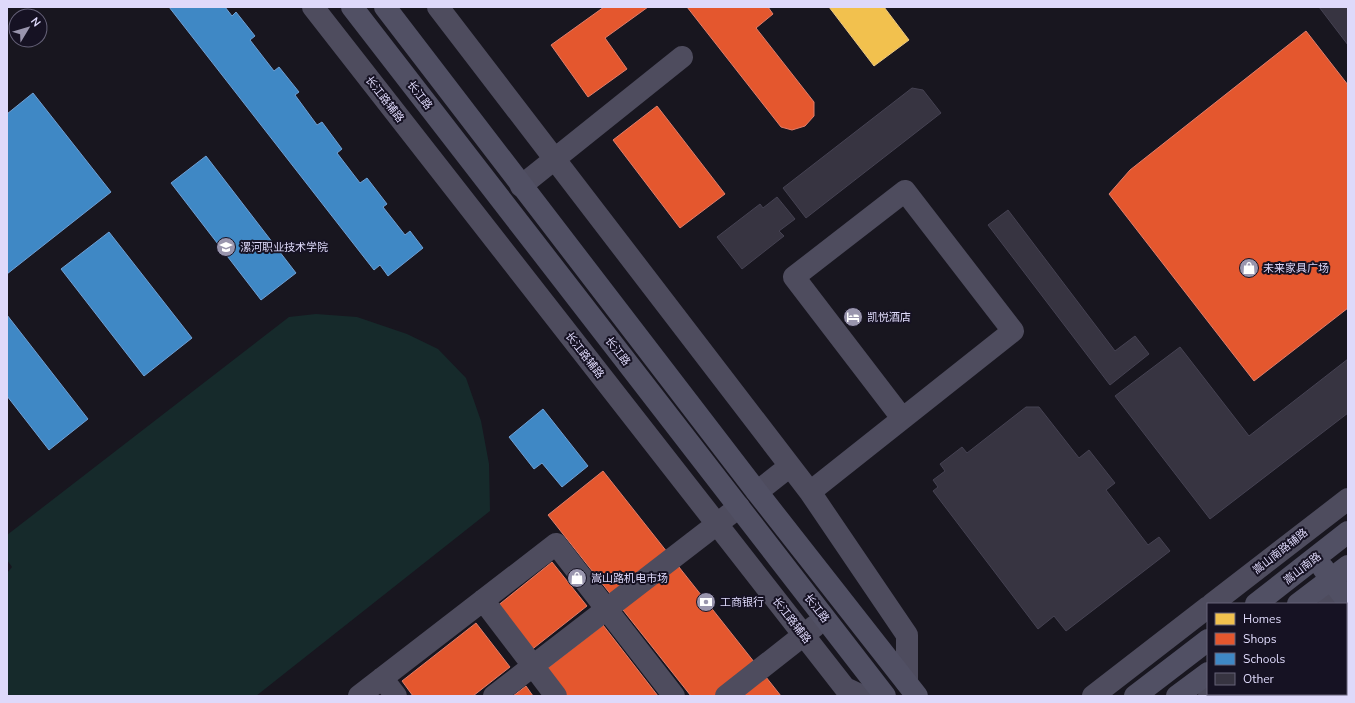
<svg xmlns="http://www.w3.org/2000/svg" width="1355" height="703" viewBox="0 0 1355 703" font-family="'Nunito Sans','Noto Sans SC',sans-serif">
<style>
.green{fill:#162a2b}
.homes{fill:#f2c14e;stroke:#ecc882}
.shops{fill:#e4572e;stroke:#e27e6b}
.schools{fill:#3f88c5;stroke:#6fa0d5}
.building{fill:#373441;stroke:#454252}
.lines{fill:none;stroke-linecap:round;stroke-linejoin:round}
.street{stroke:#4e4c5e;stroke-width:22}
.secondary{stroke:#515064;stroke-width:22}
.labels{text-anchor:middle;stroke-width:4;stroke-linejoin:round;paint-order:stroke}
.street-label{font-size:11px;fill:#ded9fa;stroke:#161223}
.poi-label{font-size:11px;fill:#ded9fa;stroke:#161223;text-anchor:start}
</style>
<rect width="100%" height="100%" fill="#18161f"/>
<path class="green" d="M316 314 357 317 407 334 438 349 466 378 481 421 489 464 490 511 256 696H7V573L12 567 7 560V535L289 317Z"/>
<path class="homes" d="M829 7H884L909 40 874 66Z"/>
<path class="shops" d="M604 7H648L605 38 627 69 588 97 551 45Z
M687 7H768L773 14 756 28 814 102V116L805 126 792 130 781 127Z
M1306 31 1348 85V308L1254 381 1109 194 1130 170Z
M657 106 725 194 680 228 613 140Z
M603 471 781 696H691L548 515Z
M552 562 587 606 530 651 496 607Z
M476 623 510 667 473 696H413L402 681Z
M603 625 658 696H566L545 670Z
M526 686 533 696H513Z"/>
<path class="schools" d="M169 7H225L232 16 236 12 255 36 250 40 274 71 279 67 299 92 295 95 317 125 322 122 342 149 337 153 360 183 367 178 387 204 383 207 405 235 410 231 423 248 388 276 380 265 374 270Z
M33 93 111 192 7 274V114Z
M206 156 296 273 261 300 171 183Z
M109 232 192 338 144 376 61 269Z
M7 315 88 419 49 450 7 396Z
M543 409 588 466 562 487 542 463 534 469 509 437Z"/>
<path class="building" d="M1319 7H1348V45Z
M912 88 923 90 941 113 806 218 783 188Z
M777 197 795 219 779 231 784 236 742 269 717 237 760 204 763 208Z
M1008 210 1115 351 1135 336 1149 354 1110 385 988 225Z
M1180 347 1249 436 1348 359V413L1210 519 1115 396Z
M1026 407H1039L1079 458 1089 450 1115 483 1106 490 1148 545 1159 537 1170 551 1066 631 1054 616 1038 629 933 491 938 487 933 480 945 471 940 464 962 447 967 453Z
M1348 673V696H1319L1321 694H1346V675Z"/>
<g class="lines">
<path class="street" d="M313 7 845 688 862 696
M438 7 810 492 907 635V683
M521 186 682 57
M757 492 790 466
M810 492 1013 331 905 191 794 277 902 418
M483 600 556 696
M1212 604 1348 499
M1329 604 1348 589
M382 678 396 696
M359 696 556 544 674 696
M494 696 739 507
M726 696 815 626
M1093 696 1208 607
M1209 696 1212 694"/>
<path class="secondary" d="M352 7 885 696
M385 7 757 492 917 696
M1323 568 1348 602
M1256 604 1348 532
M1298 604 1348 566
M1135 696 1208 640
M1177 696 1208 673"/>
</g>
<defs>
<g id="university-disc" transform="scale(1)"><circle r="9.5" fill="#9995ad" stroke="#161223"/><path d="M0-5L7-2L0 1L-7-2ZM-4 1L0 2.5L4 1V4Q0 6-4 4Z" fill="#fff"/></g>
<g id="shop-disc" transform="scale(1)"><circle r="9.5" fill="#9995ad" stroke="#161223"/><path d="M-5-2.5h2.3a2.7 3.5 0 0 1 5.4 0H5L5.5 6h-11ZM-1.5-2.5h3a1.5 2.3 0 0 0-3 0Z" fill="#fff"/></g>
<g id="hotel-disc" transform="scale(1)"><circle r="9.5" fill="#9995ad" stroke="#161223"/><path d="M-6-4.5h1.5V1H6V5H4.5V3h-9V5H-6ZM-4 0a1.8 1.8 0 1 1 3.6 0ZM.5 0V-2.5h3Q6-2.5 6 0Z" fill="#fff"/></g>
<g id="bank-disc" transform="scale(1)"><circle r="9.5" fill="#9995ad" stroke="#161223"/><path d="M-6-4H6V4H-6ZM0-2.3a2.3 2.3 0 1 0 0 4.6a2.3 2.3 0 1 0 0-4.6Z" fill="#fff"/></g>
</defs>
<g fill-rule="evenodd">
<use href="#university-disc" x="226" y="247"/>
<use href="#shop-disc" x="1249" y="268"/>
<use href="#hotel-disc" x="853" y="317"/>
<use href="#shop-disc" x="577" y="578"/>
<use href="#bank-disc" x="706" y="602"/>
</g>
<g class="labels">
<g class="street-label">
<text transform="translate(420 95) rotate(52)" y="4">长江路</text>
<text transform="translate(385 99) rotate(52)" y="4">长江路辅路</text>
<text transform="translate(618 351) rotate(52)" y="4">长江路</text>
<text transform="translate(585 355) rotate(52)" y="4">长江路辅路</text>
<text transform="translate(1280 551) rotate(-38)" y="4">嵩山南路辅路</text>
<text transform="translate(1302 568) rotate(-38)" y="4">嵩山南路</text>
<text transform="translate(817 608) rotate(52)" y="4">长江路</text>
<text transform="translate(792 620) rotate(52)" y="4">长江路辅路</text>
</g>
<g class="poi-label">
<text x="240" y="251">漯河职业技术学院</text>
<text x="1263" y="272">未来家具广场</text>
<text x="867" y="321">凯悦酒店</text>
<text x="591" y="582">嵩山路机电市场</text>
<text x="720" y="606">工商银行</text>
</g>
</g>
<rect width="1355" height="703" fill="none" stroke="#ded9fa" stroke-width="16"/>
<rect x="1207" y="603" width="140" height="92" fill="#161223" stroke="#666279"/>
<rect x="1215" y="613" width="20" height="12" fill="#f2c14e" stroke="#666279"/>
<text x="1243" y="623" font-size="12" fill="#ded9fa">Homes</text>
<rect x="1215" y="633" width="20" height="12" fill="#e4572e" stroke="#666279"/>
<text x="1243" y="643" font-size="12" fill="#ded9fa">Shops</text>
<rect x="1215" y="653" width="20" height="12" fill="#3f88c5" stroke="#666279"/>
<text x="1243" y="663" font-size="12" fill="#ded9fa">Schools</text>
<rect x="1215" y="673" width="20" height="12" fill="#373441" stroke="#666279"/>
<text x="1243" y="683" font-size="12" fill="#ded9fa">Other</text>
<g transform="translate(28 28) rotate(52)"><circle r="19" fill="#161223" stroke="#666279"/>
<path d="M0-3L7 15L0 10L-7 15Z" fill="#9995ad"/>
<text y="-6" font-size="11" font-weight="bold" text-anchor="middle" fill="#ded9fa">N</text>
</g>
</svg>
